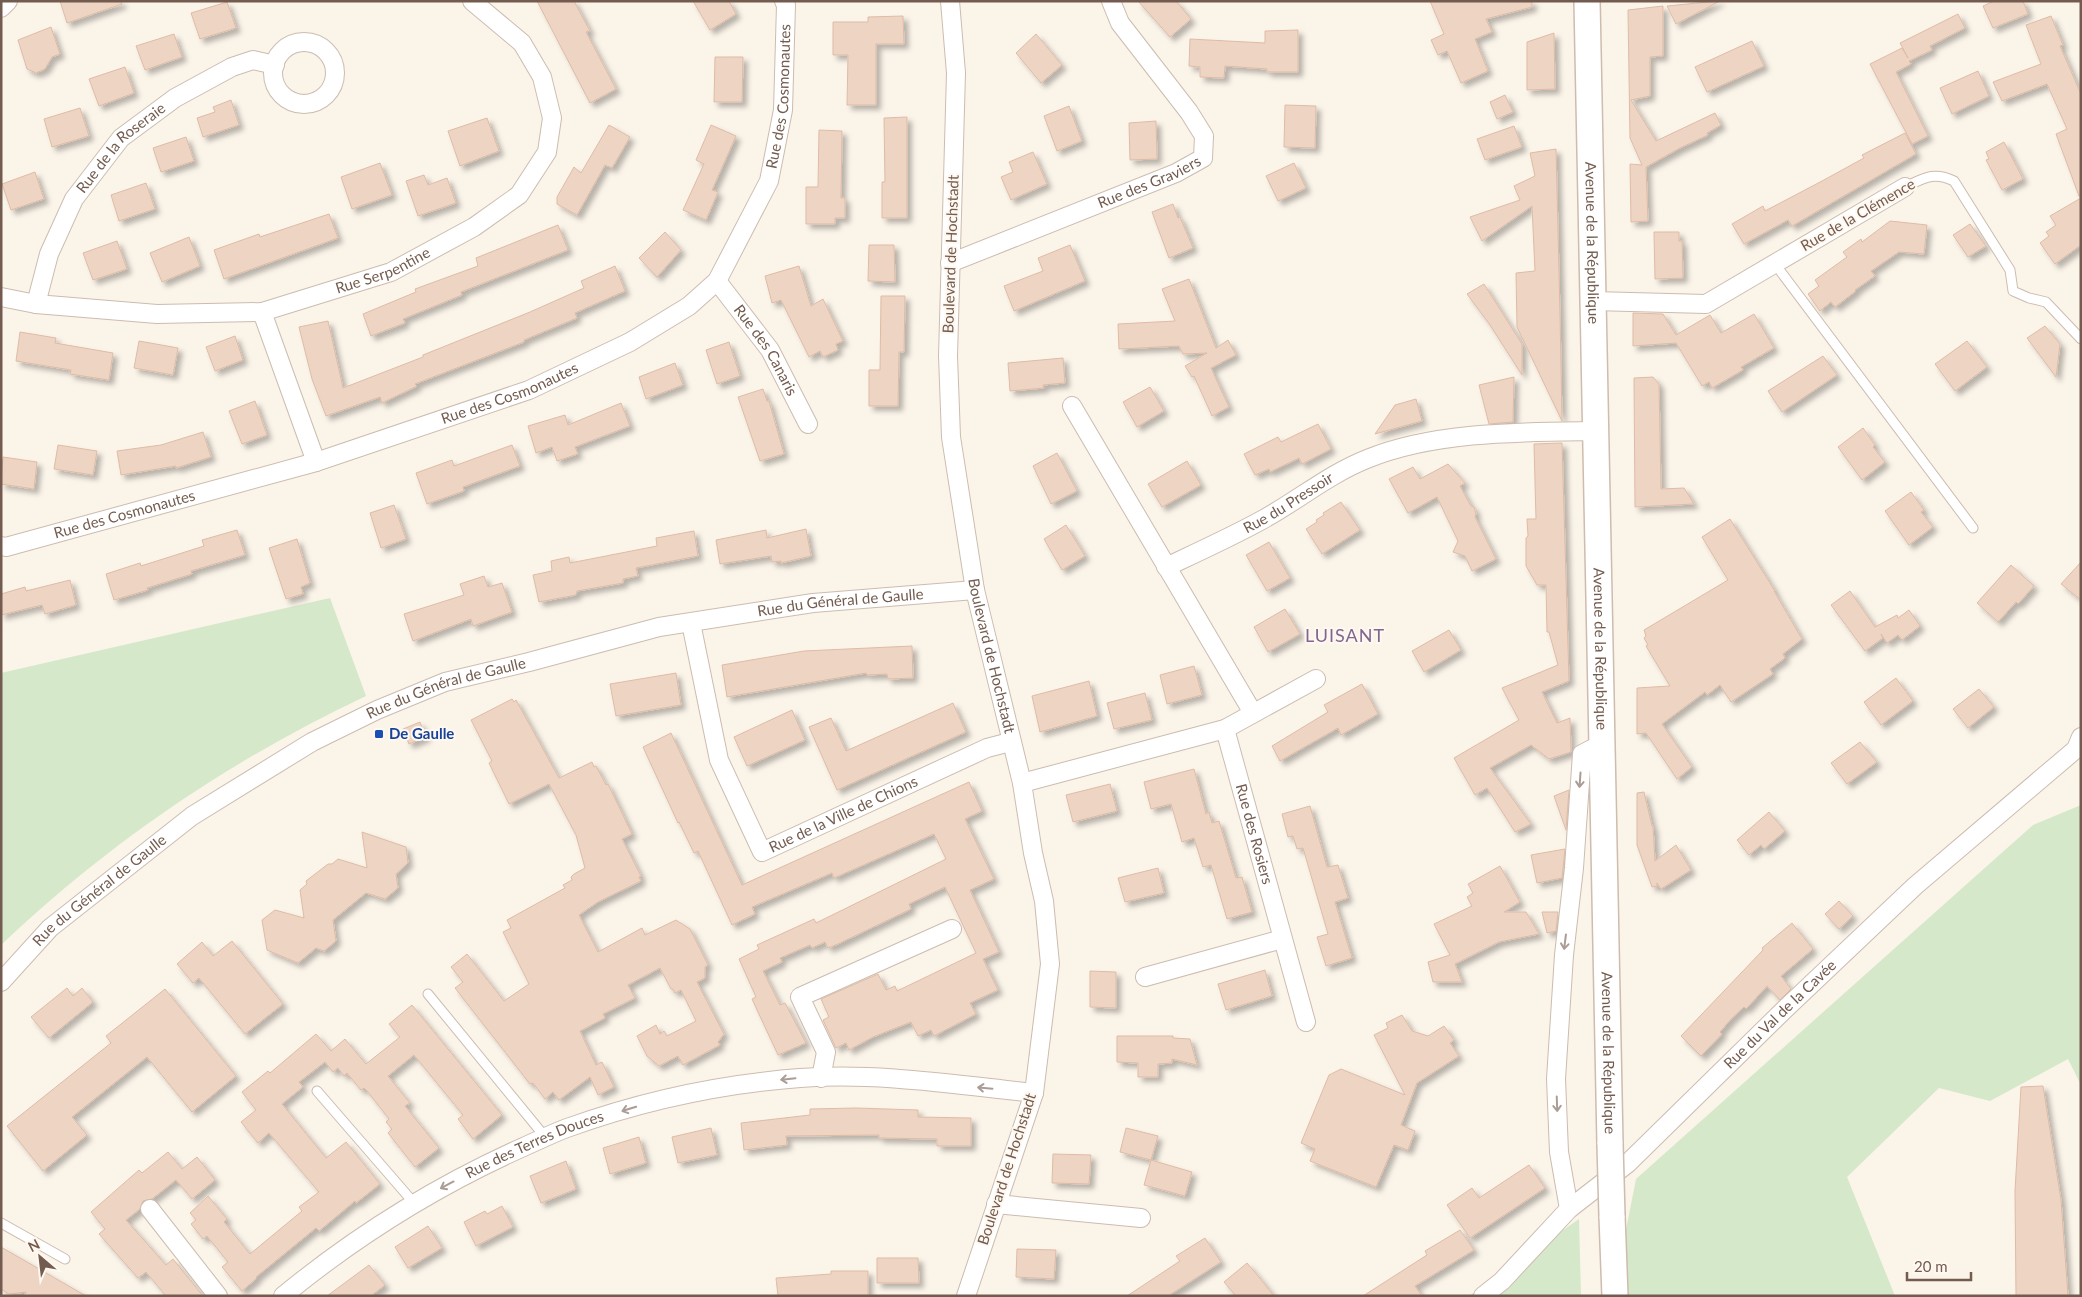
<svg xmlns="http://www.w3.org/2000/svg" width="2082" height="1297" viewBox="0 0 2082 1297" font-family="Lato,sans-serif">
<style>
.green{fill:#d5e8c9}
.building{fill:#eed4c3;stroke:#dfbba5;filter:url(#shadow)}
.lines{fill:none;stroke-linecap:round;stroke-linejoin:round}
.service-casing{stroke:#ccbcb0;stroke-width:11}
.minor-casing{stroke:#ccbcb0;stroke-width:20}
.secondary-casing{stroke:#cebcae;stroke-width:28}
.service{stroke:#fff;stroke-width:9}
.minor{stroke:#fff;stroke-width:18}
.secondary{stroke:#fff;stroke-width:25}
.secondary-bridge-casing{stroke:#cebcae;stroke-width:28;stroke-linecap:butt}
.secondary-bridge{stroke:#fff;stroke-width:25}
.oneway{stroke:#ab9d95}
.transit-dot{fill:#1a4fb4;stroke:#fef8f0;stroke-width:2}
.labels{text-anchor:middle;stroke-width:4;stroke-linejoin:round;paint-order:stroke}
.street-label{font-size:15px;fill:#735c4f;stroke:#fef8f0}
.transit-label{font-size:15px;font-weight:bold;fill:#164399;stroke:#fef8f0;text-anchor:start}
.quarter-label{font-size:18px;letter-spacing:1px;fill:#81668f;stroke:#fef8f0}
</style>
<defs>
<filter id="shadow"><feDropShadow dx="4.5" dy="4.5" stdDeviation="2.5" flood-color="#0004"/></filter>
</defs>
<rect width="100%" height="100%" fill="#fbf4e9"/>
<path class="green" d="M330 598 366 696C229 761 111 841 1 945V673Z
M2081 805V1085L2068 1059 1990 1101 1939 1088 1847 1177 1895 1296H1625L1623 1245 1636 1179 2033 825Z
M1579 1219 1581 1296H1469Z"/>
<path class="building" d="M60 1H121L122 4 67 23Z
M537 1H574L590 31 586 32 616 89 590 103Z
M693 1H729L736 14 710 30Z
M1138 1H1176L1191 19 1170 37Z
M1430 1H1532V7L1486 19 1492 32 1475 39 1488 71 1461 83 1447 51 1438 55 1431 40 1444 34Z
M1718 1H1720L1676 24 1667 6Z
M1994 1H2023L2028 14 1993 28 1983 6Z
M227 2 236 28 200 39 191 13Z
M1663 6V56L1650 57V96L1631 100 1656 141 1715 113 1721 125 1707 133 1708 135 1680 148 1646 167 1648 221 1631 222 1630 164 1642 165 1630 138 1628 10Z
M1958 14 1965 28 1930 46 1932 50 1909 61 1911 64 1896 72 1928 136 1912 144 1870 64 1902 48 1908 58 1900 43Z
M903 16 904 44H876V105H847L848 55H833V22H868V17Z
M2051 16 2063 45 2060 46 2081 94V196H2079L2056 134 2067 129 2047 84 2002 101 1993 82 2041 64 2026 25Z
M51 27 60 54 52 57 45 69 36 73 27 69 18 40Z
M1298 30V72H1267V69L1225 66 1224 78 1200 77V67L1189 66 1190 39 1265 43V31Z
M1554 33 1555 89 1527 90V42Z
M174 34 182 57 145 70 136 46Z
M1036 34 1062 65 1041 83 1016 53Z
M1752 41 1764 66 1707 92 1695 67Z
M715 57H743L742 102H714Z
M125 67 134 93 99 106 89 79Z
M1978 71 1989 96 1952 114 1940 88Z
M1505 95 1513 112 1497 119 1490 102Z
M231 100 239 125 203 137 197 118 215 112 213 107Z
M1285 105 1316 106 1315 148 1284 147Z
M1069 106 1082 141 1057 151 1044 116Z
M80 108 89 136 52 147 44 119Z
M907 117V218H882V182H885L884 118Z
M487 118 499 151 460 166 448 131Z
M1156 121 1157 159 1130 160 1129 123Z
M609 125 630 137 612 168 605 165 577 215 557 204V197L574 167 581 173Z
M711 125 736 136 712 190 718 192 706 220 683 210 704 164 696 160Z
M1514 126 1522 147 1485 160 1477 139Z
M819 130 842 131 841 198H845V218H835V224H806V187H818Z
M1905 133 1916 154 1792 226 1788 220 1744 244 1732 224 1763 206 1765 211 1822 181 1864 158 1862 155Z
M186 137 194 161 161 172 153 148Z
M2004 142 2023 179 2002 190 1986 160 1989 159 1986 152Z
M1556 149 1560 314 1562 421 1517 327 1516 273 1535 271 1532 206 1482 241 1470 217 1520 200 1514 186 1535 176 1530 153Z
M1033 152 1047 184 1011 200 1001 177 1013 172 1009 162Z
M380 163 392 195 352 209 341 177Z
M1294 163 1306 188 1278 201 1266 176Z
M35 172 44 199 11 210 2 184Z
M424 175 428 185 447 178 456 203 418 216 406 181Z
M146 183 155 209 119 221 111 195Z
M2081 198V245L2055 264 2040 243 2049 236 2046 232 2056 225 2050 216Z
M1173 204 1178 218 1180 217 1193 248 1169 258 1152 212Z
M329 214 338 238 224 279 214 250 259 234 260 237Z
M1890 221 1927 225 1924 254 1899 252 1871 271 1875 276 1855 290 1856 291 1835 307 1831 302 1820 311 1808 294 1819 286 1815 280 1847 257 1843 252 1861 239 1862 242Z
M1970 224 1986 246 1968 257 1953 235Z
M558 225 568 250 461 292 462 295 403 319 405 323 371 336 363 314 416 292 415 289 478 266 476 258Z
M665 232 681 250 657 277 639 258Z
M1654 232H1679V241H1682L1683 278 1655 279Z
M189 237 200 266 162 282 150 253Z
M117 241 127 269 93 280 83 253Z
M869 245H894L895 282 868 281Z
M1070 245 1085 281 1014 311 1004 286 1043 271 1038 258Z
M615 266 625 291 575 313 577 318 524 340V342L415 384 417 386 382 403 380 397 326 416 312 379 299 327 328 321 343 388 423 357V355L530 312 584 288 581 281Z
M799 266 811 306 823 299 843 341 836 344 838 350 823 357 820 351 809 357 781 300 772 303 765 276Z
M1189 279 1216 348 1228 340 1236 355 1211 368 1229 407 1212 416 1194 376 1192 377 1185 366 1207 353 1183 354 1179 346 1119 349 1118 324 1175 321 1162 289Z
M1484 284 1522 344V375L1490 325 1467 294Z
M881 296H905L904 352H899L898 406H869V370H880Z
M1633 313 1663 314 1676 335 1710 315 1721 333 1754 314 1774 348 1741 367 1743 370 1712 388 1709 382 1702 386 1676 343 1633 346Z
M2045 326 2060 344 2056 377 2027 338Z
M20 332 56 338 55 343 113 353 109 380 70 374 71 370 16 361Z
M235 336 243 360 215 371 206 347Z
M139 341 178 348 173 375 134 368Z
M1967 341 1987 367 1955 391 1935 364Z
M729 342 740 376 717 384 706 350Z
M1823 356 1837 375 1782 412 1768 391Z
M1063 358 1065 383 1043 385 1044 388 1010 391 1008 363Z
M675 363 683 385 646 399 639 377Z
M1514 377 1513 422 1489 424 1479 385Z
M1653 377 1659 384 1661 489 1684 488 1694 504 1635 507 1634 378Z
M1150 387 1164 411 1137 427 1123 402Z
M763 389 767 401H769L784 454 760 461 738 397Z
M1416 399 1422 421 1375 434 1395 405Z
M255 401 267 435 242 444 229 411Z
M621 403 630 426 575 447 578 454 557 461 552 447 536 453 528 426 565 415 568 425Z
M1318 424 1331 449 1302 464 1299 458 1270 472 1269 469 1255 475 1244 454 1278 437 1281 442Z
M1863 428 1875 445 1873 447 1885 462 1862 480 1838 447Z
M203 432 211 457 176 468V466L121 475 117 451 161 445Z
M1562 443 1569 681 1542 692 1557 723 1570 718 1571 752 1549 759 1531 745 1490 768 1531 824 1515 832 1487 788 1475 795 1454 758 1519 720 1502 688 1558 665 1549 632H1547L1546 585H1537L1526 566V538L1528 536 1527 519H1536L1534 444Z
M58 445 97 451 93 475 54 469Z
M512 445 520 466 463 487 464 491 427 504 416 473 452 460 454 466Z
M1057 453 1077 491 1051 504 1033 466Z
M3 457 37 462 34 489 1 484Z
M1187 461 1201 485 1162 507 1148 484Z
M1448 464 1465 483 1460 486 1471 506 1474 507 1476 514 1475 517 1496 559 1472 571 1465 556 1453 552 1458 541 1437 497 1408 513 1389 479 1413 467 1420 479Z
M1911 492 1924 510 1921 512 1933 527 1909 545 1885 511Z
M1341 502 1360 530 1322 554 1306 529 1317 522 1316 520 1324 515 1323 513Z
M394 505 406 539 381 548 370 513Z
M1730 519 1775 591H1774L1802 639 1783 654 1785 658 1770 669 1773 674 1731 702 1720 685 1707 695 1705 692 1662 724 1692 767 1677 779 1646 733 1637 734V688L1670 686 1646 646 1648 645 1644 638 1646 636 1644 630 1728 580 1702 537Z
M1066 525 1085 556 1062 570 1044 539Z
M806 529 811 556 781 563V561L772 562 771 556 720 564 716 540 766 530 767 538Z
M237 530 245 555 191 571 192 574 147 588 148 590 114 600 106 574 140 563 141 566 204 546 202 540Z
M694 531 698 556 636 568 638 576 623 579V583L577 591 576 595 539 602 533 575 552 571 551 561 569 557 570 563 657 546 656 538Z
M297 539 310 583 301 587 303 594 286 599 269 548Z
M1269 542 1290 578 1267 591 1246 555Z
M2081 562V600L2061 584Z
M2011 565 2034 586 2018 604 2016 602 1998 622 1977 603Z
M484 576 488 587 502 583 512 612 473 626 471 619 413 641 404 614 464 595 460 584Z
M70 580 76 605 45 614 42 605 1 615V594L25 587 26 591Z
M1850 591 1875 627 1897 615 1898 618 1909 610 1920 626 1902 640 1898 635 1887 643 1881 634 1883 638 1865 651 1831 605Z
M1285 609 1300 634 1268 652 1254 627Z
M1449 630 1461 650 1424 672 1412 651Z
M912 646 913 678 888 679 887 674 867 675 866 673 727 697 722 665 804 651Z
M1194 666 1202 695 1167 704 1160 675Z
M676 673 681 705 616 716 610 684Z
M1896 678 1913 701 1881 725 1864 702Z
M1089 681 1097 716 1040 732 1032 696Z
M1362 684 1378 714 1341 735 1338 728 1280 761 1272 746 1328 712 1324 705Z
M1979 689 1994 707 1968 728 1953 709Z
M1145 693 1152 720 1114 729 1107 703Z
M512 699 514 702 516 700 559 778 592 762 594 767 596 766 606 785 608 784 632 834 622 839 641 876 639 877 641 881 598 902 579 915 598 952 642 928 645 935 676 920 690 929 708 965 705 967V978L697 982 724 1034 718 1042 720 1045 683 1065 678 1056 659 1066 647 1056 637 1036 656 1025 660 1034 664 1031 667 1036 696 1021 681 990 675 993 673 989H671L660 968 628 985 635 998 603 1014 605 1018 580 1031 596 1065 602 1062 614 1087 598 1095 590 1077 559 1100 553 1092 545 1099 533 1083 530 1084 455 988 463 982 451 967 467 954 504 1001 529 984 503 932 511 928 507 920 565 888 563 885 572 880 571 877 574 874 585 868 576 835 549 784 509 804 489 763 492 761 471 720Z
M953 703 966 732 837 790 809 727 831 718 846 751Z
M792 710 805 740 747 766 734 737Z
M420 722 426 737 409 744 403 729Z
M671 733 742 885 969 782 982 811 965 819 994 879 970 890 999 952 983 959 998 990 970 1003 976 1014 934 1036 931 1030 918 1036 911 1022 873 1037 849 1050 846 1043 836 1048 823 1020 829 1017 821 999 878 974 886 990 895 986 897 991 976 953 945 887 909 904 911 909 838 944 828 948 825 942 812 948 810 945 780 958 782 962 763 971 780 1005 785 1003 806 1043 778 1055 752 999 756 997 739 959 759 949 757 945 814 919 816 923 946 859 934 834 834 878 832 873 752 907 755 914 732 925 698 851 694 853 679 822 678 823 643 747Z
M1860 742 1877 762 1847 784 1831 763Z
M1194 769 1206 814 1209 812 1212 823 1219 821 1236 878 1242 877 1252 912 1227 919 1211 865 1203 867 1194 838 1182 842 1171 804 1151 809 1144 782Z
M1110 784 1117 811 1073 822 1066 795Z
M1569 790 1566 830 1554 796Z
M1644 792 1652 826H1653L1655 861 1676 845 1691 870 1661 889 1657 883V886L1652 887 1637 845V793Z
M1310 806 1327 867 1338 865 1348 898 1335 902 1352 958 1326 966 1317 937 1328 934 1303 848 1297 849 1293 836 1288 837 1282 814Z
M1769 812 1785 831 1764 849 1761 845 1749 855 1737 840Z
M362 832 406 847 408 863 396 874 398 888 385 899 366 893 333 920 336 941 324 951 316 948 298 963 267 950 262 920 275 910 304 918 300 890 307 884 306 881 328 864H332L338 859 367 868Z
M1565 849 1562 878 1537 883 1531 855Z
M1500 866 1520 902 1504 912H1526L1539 934 1499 942 1455 964 1462 982H1433L1428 962 1450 955 1434 924 1472 906 1467 897 1473 893 1468 884Z
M1158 868 1164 893 1125 902 1118 878Z
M1839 901 1853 916 1839 929 1825 914Z
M1542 912H1558L1556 931 1547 933Z
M1792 923 1813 949 1781 976 1791 989 1780 1000 1767 986 1746 1009 1744 1007 1731 1019 1720 1032 1722 1034 1701 1056 1681 1036 1763 950 1762 948Z
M232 941 283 1004 245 1034 199 978 193 983 177 964 202 942 213 956Z
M1265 970 1272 996 1226 1010 1218 984Z
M1090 971 1116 972V1008L1090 1007Z
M67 988 73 996 82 988 93 1002 49 1038 31 1017Z
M165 989 236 1076 192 1112 147 1057 72 1117 87 1135 43 1171 7 1126 111 1043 106 1036Z
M412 1005 502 1115 473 1139 458 1119 463 1115 414 1055 388 1076 410 1103 405 1106 439 1148 415 1167 388 1133 392 1129 386 1122 389 1119 368 1092 364 1088 361 1090 347 1073 344 1076 338 1068 333 1072 325 1062 299 1082 303 1087 282 1104 326 1158 346 1142 380 1184 356 1203 355 1201 319 1231 316 1228 256 1277 257 1278 242 1291 222 1267 228 1262 207 1236 203 1239 191 1224 196 1220 190 1213 208 1196 227 1219 224 1222 250 1254 302 1211 299 1207 319 1192 269 1133 258 1143 241 1122 256 1110 242 1092 268 1071 270 1073 316 1034 331 1051 345 1039 366 1064 400 1037 389 1024Z
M1402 1015 1412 1031 1428 1036 1444 1026 1454 1040 1450 1043 1459 1056 1417 1083 1401 1125 1415 1131 1408 1150 1394 1145 1376 1187 1310 1161 1315 1149 1301 1143 1329 1075 1341 1069 1405 1095 1374 1035 1388 1028 1386 1023Z
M1117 1036H1173V1038L1190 1039 1197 1065 1172 1059V1063L1158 1064V1077H1138V1063L1117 1062Z
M2043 1086 2061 1200 2068 1296H2016L2015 1191 2021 1087Z
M856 1108 918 1110V1117L971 1118V1146H937V1139L879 1138V1135L786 1136 787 1145 744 1150 741 1123 810 1115V1109Z
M711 1128 717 1155 678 1163 672 1137Z
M1126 1128 1158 1136 1151 1160 1120 1152Z
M639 1137 646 1163 610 1174 603 1148Z
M168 1152 182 1169 197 1157 215 1180 192 1199 176 1180 152 1199 143 1201 140 1209 126 1220 166 1265 173 1259 203 1296H166L146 1272 138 1278 99 1234 105 1229 91 1212 139 1170 142 1173Z
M1053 1154 1091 1155 1089 1184 1052 1183Z
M1151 1160 1192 1172 1185 1196 1144 1185Z
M566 1161 576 1189 541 1203 530 1176Z
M1529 1165 1545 1188 1470 1238 1447 1205 1472 1188 1479 1198Z
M502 1206 513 1227 476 1246 464 1222 485 1211 487 1214Z
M428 1226 442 1248 408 1268 395 1247Z
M1460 1230 1474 1250 1415 1286 1422 1296H1363L1427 1255 1425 1251Z
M1205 1238 1221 1262 1168 1296H1127L1180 1261 1176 1256Z
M1 1247 86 1296H24L26 1292 9 1294 1 1289Z
M1017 1249 1056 1250 1054 1279 1016 1277Z
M877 1258H918L919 1283H877Z
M1247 1263 1259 1277 1274 1296H1236L1224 1282Z
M369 1265 385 1285 371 1296H327Z
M831 1271H868V1296H778L776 1278 831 1274Z"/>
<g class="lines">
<g class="service-casing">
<path id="service" d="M1905 187C1924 178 1934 171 1954 181L2010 270 2013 291 2029 298 2046 302 2081 339
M1775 264 1973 528
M428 994 546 1138
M317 1091 414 1203
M1 1223 65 1259"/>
</g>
<g class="minor-casing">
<g id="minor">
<path id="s1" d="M950 1 956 73 948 356 951 437 975 590 1022 783 1033 853 1044 901 1050 964 1034 1093 966 1296"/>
<path d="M1 8 8 1"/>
<circle cx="304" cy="73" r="31"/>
<path id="s2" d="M950 263 1176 173 1203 158 1204 136 1189 112 1120 23 1111 1"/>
<path id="s3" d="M717 281 770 350 808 424"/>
<path id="s4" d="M1 297 36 304 157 314 262 312 391 272 474 227 519 195 547 152 552 118 542 77 522 43 472 1"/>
<path d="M1593 301 1706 304 1905 187"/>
<path id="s5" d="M36 304 49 254 74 199 121 138 175 98 232 67 253 60 275 65"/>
<path d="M262 312 316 462"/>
<path d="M1072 406 1253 713"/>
<path id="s6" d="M1 546 6 547 316 462 529 390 630 342 689 306 717 281 769 181 783 110 786 5 784 1"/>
<path id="s7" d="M1166 567C1198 552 1231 537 1262 520 1297 501 1329 474 1367 459 1435 431 1524 432 1596 431"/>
<path id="s8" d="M691 623 719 760 762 852 987 748 1010 742"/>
<path id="s9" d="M1225 729 1306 1022"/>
<path d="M1022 783 1225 729 1316 679"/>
<path d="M1145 977 1282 939"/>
<path id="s10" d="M1 982 50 928 192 816 312 742 377 710 445 682 529 662 659 627 813 603 975 590"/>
<path d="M821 1078 826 1052 800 997 952 929"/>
<path d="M996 1204 1141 1218"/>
<path d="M150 1209 218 1296"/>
<path d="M1569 1209 1559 1152 1556 1079 1564 955 1574 868 1582 754 1603 743"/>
<path id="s11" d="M283 1296C356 1236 433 1188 519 1149 535 1142 551 1134 567 1128 642 1101 721 1084 800 1078 876 1072 958 1085 1034 1093"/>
<path id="s12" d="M1483 1296 1502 1281 1569 1209 1627 1164 1784 1010 1915 886 2076 749 2081 737"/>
</g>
</g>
<g class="secondary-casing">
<g id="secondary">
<path id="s13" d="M1587 1 1610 1144"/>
<path d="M1612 1216 1615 1296"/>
</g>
</g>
<use href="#service" class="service"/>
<use href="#minor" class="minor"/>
<use href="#secondary" class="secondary"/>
<g class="secondary-bridge-casing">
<path id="secondary-bridge" d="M1610 1144 1612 1216"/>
</g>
<use href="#secondary-bridge" class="secondary-bridge"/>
</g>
<defs><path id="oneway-shaft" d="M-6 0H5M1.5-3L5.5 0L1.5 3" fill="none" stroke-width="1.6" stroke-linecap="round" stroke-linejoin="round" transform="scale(1.25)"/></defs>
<g class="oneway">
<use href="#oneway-shaft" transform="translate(1580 780) rotate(94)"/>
<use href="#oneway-shaft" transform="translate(1565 942) rotate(97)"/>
<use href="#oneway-shaft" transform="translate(788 1079) rotate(174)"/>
<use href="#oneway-shaft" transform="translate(985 1088) rotate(-175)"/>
<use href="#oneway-shaft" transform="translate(1557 1104) rotate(88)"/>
<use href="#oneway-shaft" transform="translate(629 1109) rotate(163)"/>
<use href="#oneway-shaft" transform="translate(447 1185) rotate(152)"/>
</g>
<rect class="transit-dot" x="374" y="729" width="10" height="10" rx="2.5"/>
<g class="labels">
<g class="street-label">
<text dy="5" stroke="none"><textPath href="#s6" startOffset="968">Rue des Cosmonautes</textPath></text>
<text dy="5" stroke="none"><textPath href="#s5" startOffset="182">Rue de la Roseraie</textPath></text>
<text dy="5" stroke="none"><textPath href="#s2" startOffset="215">Rue des Graviers</textPath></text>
<text transform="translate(1858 215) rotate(-30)" y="5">Rue de la Clémence</text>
<text dy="5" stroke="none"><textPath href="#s13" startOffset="242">Avenue de la République</textPath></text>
<text transform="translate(951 254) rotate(-88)" y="5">Boulevard de Hochstadt</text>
<text dy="5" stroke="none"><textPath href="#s4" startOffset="390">Rue Serpentine</textPath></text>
<text dy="5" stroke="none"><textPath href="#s3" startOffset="85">Rue des Canaris</textPath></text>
<text dy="5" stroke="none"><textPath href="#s6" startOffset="532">Rue des Cosmonautes</textPath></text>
<text dy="5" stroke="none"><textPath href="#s7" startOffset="138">Rue du Pressoir</textPath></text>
<text dy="5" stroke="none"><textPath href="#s6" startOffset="128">Rue des Cosmonautes</textPath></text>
<text dy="5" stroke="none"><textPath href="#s10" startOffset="945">Rue du Général de Gaulle</textPath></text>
<text dy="5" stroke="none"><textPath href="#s13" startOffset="648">Avenue de la République</textPath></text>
<text dy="5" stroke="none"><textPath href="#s1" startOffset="659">Boulevard de Hochstadt</textPath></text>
<text dy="5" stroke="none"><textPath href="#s10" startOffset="540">Rue du Général de Gaulle</textPath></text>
<text dy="5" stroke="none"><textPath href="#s8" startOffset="331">Rue de la Ville de Chions</textPath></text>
<text dy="5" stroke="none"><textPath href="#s9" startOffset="109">Rue des Rosiers</textPath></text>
<text dy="5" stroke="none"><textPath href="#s10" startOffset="135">Rue du Général de Gaulle</textPath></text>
<text dy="5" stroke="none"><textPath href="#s12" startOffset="410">Rue du Val de la Cavée</textPath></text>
<text dy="5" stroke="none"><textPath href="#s13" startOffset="1052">Avenue de la République</textPath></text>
<text dy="5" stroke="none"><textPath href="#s11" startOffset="295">Rue des Terres Douces</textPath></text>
<text transform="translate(1007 1169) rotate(-72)" y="5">Boulevard de Hochstadt</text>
</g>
<g class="transit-label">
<text x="389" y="739">De Gaulle</text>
</g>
<g class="quarter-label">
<text x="1345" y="642">LUISANT</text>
</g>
</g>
<rect width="2082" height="1297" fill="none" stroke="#735c4f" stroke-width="5"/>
<g transform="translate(40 1257) rotate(332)" stroke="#fef8f0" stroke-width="4" paint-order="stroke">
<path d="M0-4L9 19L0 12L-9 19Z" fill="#735c4f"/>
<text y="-8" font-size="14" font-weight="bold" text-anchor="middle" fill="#735c4f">N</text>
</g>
<path d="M1907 1272v8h64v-8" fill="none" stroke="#735c4f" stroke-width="2.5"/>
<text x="1914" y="1272" font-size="15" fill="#735c4f" stroke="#fef8f0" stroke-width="4" paint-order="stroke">20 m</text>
</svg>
